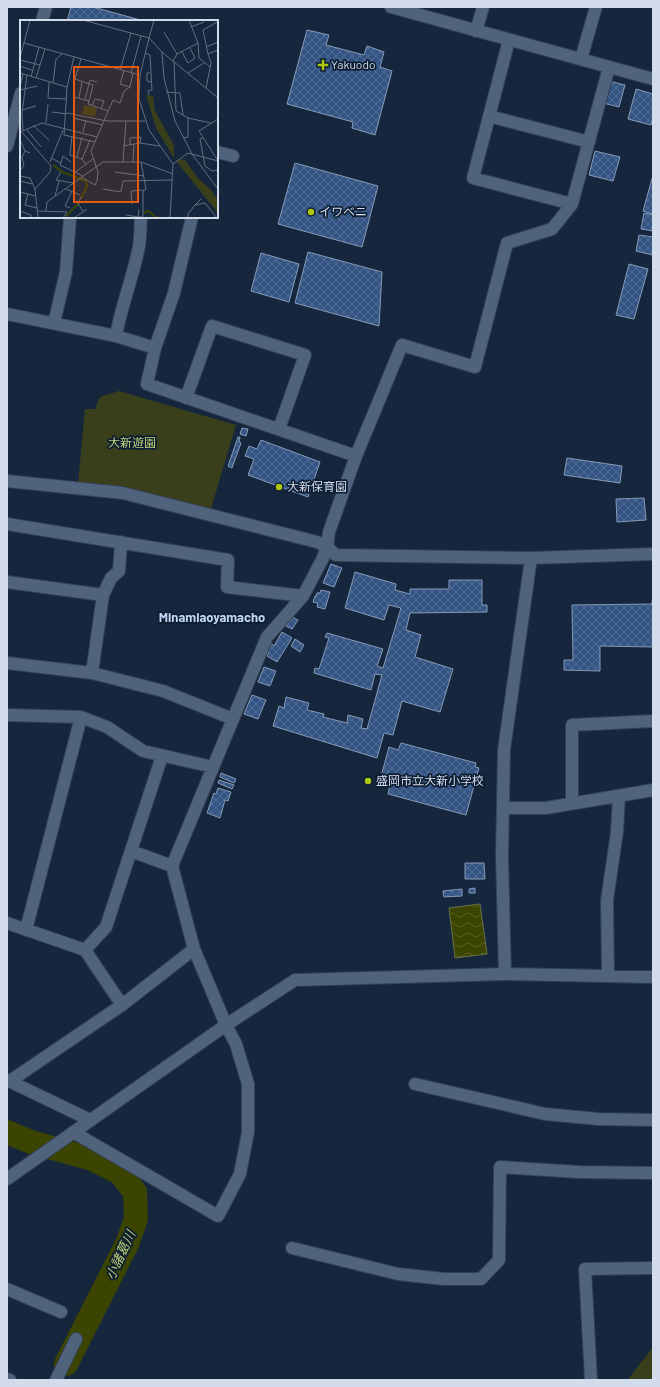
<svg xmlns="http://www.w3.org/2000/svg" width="660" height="1387" viewBox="0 0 660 1387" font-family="Barlow,'Noto Sans JP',sans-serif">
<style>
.park{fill:#383f1a}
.water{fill:url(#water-waves);stroke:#687246}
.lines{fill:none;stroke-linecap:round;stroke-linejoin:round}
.river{stroke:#3b4400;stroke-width:24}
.building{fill:url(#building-cross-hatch);stroke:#879bb7}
.minor-casing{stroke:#343f53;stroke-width:14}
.tertiary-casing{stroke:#343f53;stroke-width:14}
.minor{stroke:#50637c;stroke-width:12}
.tertiary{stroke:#50637c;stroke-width:12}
.poi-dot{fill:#aec60b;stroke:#0d1d32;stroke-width:1.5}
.labels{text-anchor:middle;stroke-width:3.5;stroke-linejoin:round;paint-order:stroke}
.poi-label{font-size:12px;fill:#d2dceb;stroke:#0d1d32;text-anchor:start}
.park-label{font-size:12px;fill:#c2d479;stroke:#0d1d32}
.neighbourhood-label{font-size:13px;font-weight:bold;fill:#c1d6f4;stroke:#0d1d32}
.water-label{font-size:13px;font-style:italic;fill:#bed075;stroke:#0d1d32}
.inset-river{fill:none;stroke:#3b4400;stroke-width:2}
.inset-road{fill:none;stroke:#616f83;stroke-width:1}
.view{fill:#e8590c;fill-opacity:0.15;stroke:#e8590c;stroke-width:2}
.inset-edge{fill:none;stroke:#d2dceb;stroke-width:2}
</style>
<defs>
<pattern id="water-waves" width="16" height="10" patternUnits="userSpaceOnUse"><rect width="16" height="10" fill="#3b4400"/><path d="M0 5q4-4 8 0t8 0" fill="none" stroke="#565e25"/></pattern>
<pattern id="building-cross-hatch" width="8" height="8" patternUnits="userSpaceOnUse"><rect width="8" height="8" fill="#345584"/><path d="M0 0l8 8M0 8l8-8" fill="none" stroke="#506d96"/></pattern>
</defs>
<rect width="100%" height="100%" fill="#16263d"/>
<path class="park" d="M119 391 236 425 210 512 78 484 85 409H95L100 397Z
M653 1347V1380H629V1378Z"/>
<path class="water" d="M480 904 487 954 455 958 449 908Z"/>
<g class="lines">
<path class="river" d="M7 1132 31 1142 92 1159 120 1173 135 1192 136 1219 127 1244 66 1364"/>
</g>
<path class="building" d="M71 7H93L144 21H67Z
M307 30 329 35 326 45 364 55 367 46 384 52 380 67 392 71 375 135 352 128 353 122 287 104Z
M609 81 625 85 619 107 603 103Z
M636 89 653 94V117L651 125 628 119Z
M595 151 620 157 613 181 589 175Z
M295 163 378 186 362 247 278 224Z
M653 175V214L643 211Z
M644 213 653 215V231L641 229Z
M639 235 653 237V255L636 251Z
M308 252 382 272 379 326 295 303Z
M261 253 299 264 289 302 251 291Z
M629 264 648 269 634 319 616 315Z
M242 428 248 429 246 436 240 434Z
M238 437H240L239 442 241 443 232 468 228 466Z
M261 440 320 462 308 497 248 475 254 459 245 456 249 446 257 449Z
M567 458 622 466 620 483 564 475Z
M644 498 646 520 617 522 616 499Z
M331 564 342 568 334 587 323 583Z
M355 572 396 584 395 590 410 594V589H449V580H482V605H487V612L410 613 406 630 421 635 415 657 453 669 440 712 402 701 393 735 384 733 377 758 273 726 279 706 284 708 286 697 309 703 307 710 324 714 323 717 347 723 348 715 363 719 361 728 367 729 382 675 375 674 371 690 314 673 315 668 319 669 329 638 325 637 327 633 383 649 377 666 383 668 401 608 389 605 384 620 345 608Z
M321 590 330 592 325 609 317 607 318 603 313 602 315 596H316L317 593H320Z
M652 601H653V647L600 646V671L564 670V660H573L572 605 652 604Z
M292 617 298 620 292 629 286 626Z
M282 632 292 638 277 662 267 656 269 652 267 651 272 644 274 646Z
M295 639 304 645 300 652 291 646Z
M264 667 276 671 270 686 258 682Z
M252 695 266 700 258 719 244 714Z
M401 743 476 763 475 767 479 768 466 815 388 794 392 776 382 773 389 747 398 750Z
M221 773 236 779 234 783 220 777Z
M219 780 234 785 232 789 218 783Z
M218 788 231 792 228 801 225 800 220 818 207 813 214 793 216 794Z
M465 863H484L485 879H465Z
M475 888V893H469V889Z
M462 889V896L444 897 443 891Z"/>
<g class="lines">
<g class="minor-casing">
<path id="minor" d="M42 21 46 7
M476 31 483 7
M509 40 473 178 572 204
M581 59 596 7
M489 116 589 142
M7 146 21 93
M217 152 233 156
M7 314 116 336 155 348 174 293 192 217
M54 323 66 272 70 217
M116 336C121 307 132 280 138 251 141 240 140 228 141 217
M155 348 147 384 356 456
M186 398 212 326 305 355 279 429
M7 481 123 493 317 542 327 547 336 555 531 558 653 554
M7 524 228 560 227 587 303 596
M7 582 103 595
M7 663 92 673 163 691 233 719
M92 673 103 595 111 578 119 571 121 542
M7 715 81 717 107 727 143 751 213 767
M572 803V725L653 721
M503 808H546L653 790
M131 851 172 866
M7 923 85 950 122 1005
M26 930 81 717
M85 950 106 927 162 756
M505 974 502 856 504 750 531 558
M608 976 607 900 617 832 619 796
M7 1080 90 1120
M10 1081 122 1005 194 949
M415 1084 545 1114 598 1119 653 1120
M73 1132 218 1216 240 1174 248 1132V1084L236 1044 226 1025 194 949 172 866 267 637 303 596 323 558 327 547 329 532 356 456 402 345 475 367 507 243 552 229 572 204 609 67
M7 1179 226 1025 295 980 505 974 653 977
M292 1248 398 1274 444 1279H481L499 1260 500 1167 579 1172 653 1173
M7 1289 61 1312
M7 1379 10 1380
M56 1380 76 1339
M591 1380 585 1269 653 1268"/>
</g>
<g class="tertiary-casing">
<path id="tertiary" d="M391 7 653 79"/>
</g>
<use href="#minor" class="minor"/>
<use href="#tertiary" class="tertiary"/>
</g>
<g class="poi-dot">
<path d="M321 59h4v4h4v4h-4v4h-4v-4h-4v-4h4z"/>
<circle cx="311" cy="212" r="4"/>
<circle cx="279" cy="487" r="4"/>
<circle cx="368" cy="781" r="4"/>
</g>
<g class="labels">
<g class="poi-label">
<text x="331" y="69">Yakuodo</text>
<text x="319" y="216">イワベニ</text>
<text x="287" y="491">大新保育園</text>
<text x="376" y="785">盛岡市立大新小学校</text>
</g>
<g class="park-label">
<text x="132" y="447">大新遊園</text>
</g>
<g class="neighbourhood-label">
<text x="212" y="622">Minamiaoyamacho</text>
</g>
<g class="water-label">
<text transform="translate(120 1255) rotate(-65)" y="5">小諸葛川</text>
</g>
</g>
<g transform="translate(20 20)">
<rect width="198" height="198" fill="#16263d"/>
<path d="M126 75 133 76 135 91 154 125V138L136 108ZM160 139 165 140 177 157 191 170 198 180V193L156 141Z" fill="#383f1a"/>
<path d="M64 85 77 88 75 97 62 94Z" fill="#383f1a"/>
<path class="inset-river" d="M33 145 42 152 66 161 67 166 61 178M124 193 128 191 137 198M46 196 59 183"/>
<path class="inset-road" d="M63 0 129 18 120 55 119 79 129 110 153 144 150 198M134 0 129 18 142 32 198 78M169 0 178 23 179 38 190 47M171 7 184 2M144 12 157 34M4 23 120 55M186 27 198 22M142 32 144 58 155 101 172 134 198 169M162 32 168 43 175 38 170 28M125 33 130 35 132 70 128 71 129 75M188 34 183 10 197 2M54 37 47 67 44 115 75 122M0 38 10 0M0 40 20 45M153 41 157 34 178 23M154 42 156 91 168 98 191 103M0 46 12 50M100 50 111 13M104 51 100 64 110 67M0 53 47 67M111 53 121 16M130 53H127V61L131 62M168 53 184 43M11 57 19 27M16 58 25 29M55 59 73 65 69 81 54 77V63L55 59 61 39M29 62 28 78 46 79M33 63 36 39 42 34M0 67 3 54M186 68 191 43 188 34 198 30M0 70 17 66M146 72 160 73 163 95M59 78 62 62M65 79 70 60 77 62M69 81 68 84 88 91M72 86 75 79 84 81 81 89M2 90 16 86M32 92 47 94M47 93 87 101H125M53 98 83 105M198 99 179 111 198 141M26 103 28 84M13 105 29 120M0 110 31 146 30 152 15 169 18 198M3 110 2 93 7 55M7 110 21 127M0 112 22 103 77 117M63 112 66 100M52 116 50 135 62 139 66 145M163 118 168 117V98M183 118 180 119 185 146 192 151 198 150M0 120 5 131 10 133M110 125V118L121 117 120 123M103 126 120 123 140 126M57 137 62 117M31 138 41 143 43 136 51 142M62 139 70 120M30 142 43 110M103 142 106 101M113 142 114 124M121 142 126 169 123 172V198M41 143 40 145 63 156M153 144 168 133 198 141M0 150 4 146 2 137 5 131M41 152 36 160 53 163M55 152 73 139M95 152 124 156M0 156 10 158 15 169M61 157 75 165 77 161 78 152 71 131 93 80 100 83 104 71 110 67 113 53M0 161 12 164M46 169 60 175M83 169 101 172 103 161 152 160M0 172 15 176M8 174 5 185 17 188M35 176 39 161M61 177 58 184 63 191M181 179 175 185 185 183 197 198M112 184 111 171 124 170M50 188 45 186 52 171M119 189 118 197H122M0 191 11 195V198M18 191 47 192 43 198M26 191 27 182 83 142H121L153 154M106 195 118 197M54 198 67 189M168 198V194L175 185"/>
<path class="view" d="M54 47H118V182H54Z"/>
<rect width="198" height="198" class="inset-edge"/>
</g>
<rect width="660" height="1387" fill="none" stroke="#d2dceb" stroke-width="16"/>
</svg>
